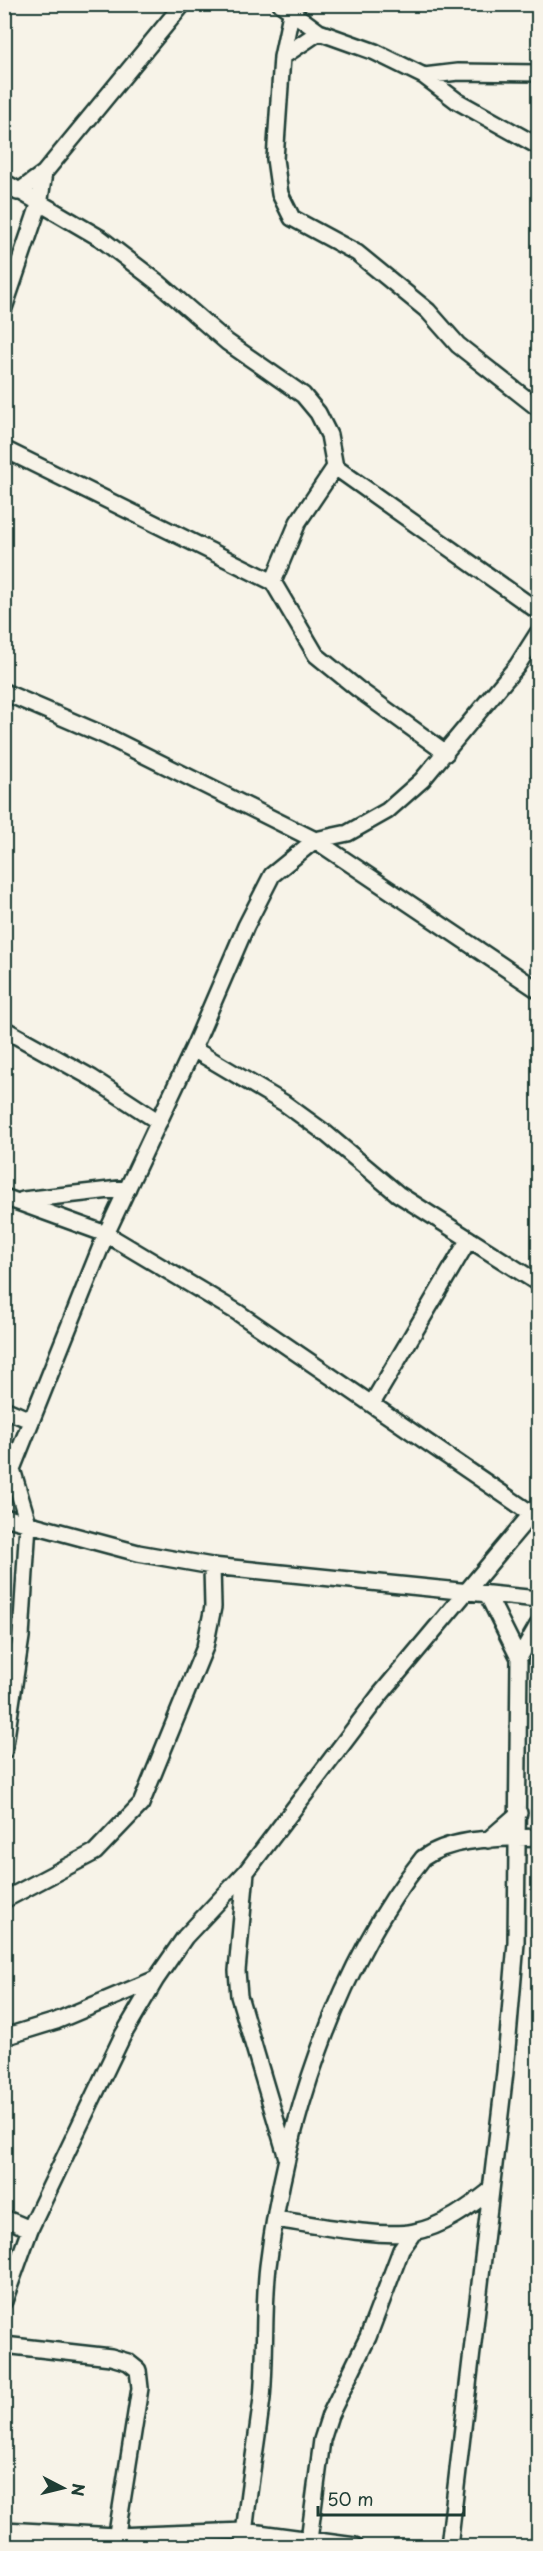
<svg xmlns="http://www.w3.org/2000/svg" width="543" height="2551" viewBox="0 0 543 2551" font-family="'Playpen Sans',sans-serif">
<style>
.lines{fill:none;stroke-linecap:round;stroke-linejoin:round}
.street-casing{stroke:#1f3d34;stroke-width:20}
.street{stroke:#f7f3e8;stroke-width:15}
</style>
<rect width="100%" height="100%" fill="#f7f3e8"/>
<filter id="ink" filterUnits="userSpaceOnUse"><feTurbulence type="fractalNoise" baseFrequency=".0167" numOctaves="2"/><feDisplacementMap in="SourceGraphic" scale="12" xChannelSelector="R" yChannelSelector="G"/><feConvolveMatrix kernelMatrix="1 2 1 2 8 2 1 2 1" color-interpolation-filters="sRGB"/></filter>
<g filter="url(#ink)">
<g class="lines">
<g class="street-casing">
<path id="street" d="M281 4 319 32 375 52 424 76 458 72 538 73
M293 4 282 57 275 159 280 194 292 218 357 253 428 311 458 345 538 408
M282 57 319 32
M424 76 457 101 538 146
M4 182 100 238 160 284 227 342 303 395 318 413 329 435 335 467 538 611
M18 192 44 173 183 4
M4 308 39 205 44 173
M4 449 273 582
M335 467 298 522 273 582 316 655 358 689 446 753
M4 692 106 736 315 840 538 990
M4 1029 92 1078 159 1122
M193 1049 284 1103 324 1132 398 1194 538 1283
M4 1197 106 1234 237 1312 532 1514
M23 1200 128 1188
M373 1402 469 1239
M4 1409 30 1420
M4 1477 12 1469 106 1234 193 1049 246 926 272 875 315 840 348 833 387 811 422 780 517 666 538 633
M4 1517 138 1553 212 1566 538 1599
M519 1658 538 1625
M4 1751 21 1637 28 1523 12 1469
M488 1840 519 1813
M246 1872 237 1971 239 1996 287 2158
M4 1900 95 1852 141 1804 205 1647 213 1607 212 1566
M4 2037 56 2021 156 1979
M4 2218 30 2229
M275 2219C310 2224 382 2239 414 2232 444 2226 468 2208 491 2190
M4 2301 30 2229 123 2035 156 1979 185 1937 246 1872 379 1696 538 1506
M4 2345 111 2357 128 2362 138 2370 140 2388 115 2546
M4 2530 116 2536 244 2531 355 2546
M309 2540 322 2440 330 2415 368 2337 401 2250 413 2233
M243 2546C247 2497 256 2447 262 2398 266 2354 263 2309 268 2266 285 2127 335 1968 423 1858 454 1836 502 1839 538 1837
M449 2546 505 2072 516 1943 519 1658 487 1594
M536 2546 538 2544"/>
</g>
<use href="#street" class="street"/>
</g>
</g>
<rect width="543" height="2551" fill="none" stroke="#f7f3e8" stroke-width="24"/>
<rect x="12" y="12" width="519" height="2527" fill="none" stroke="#1f3d34" stroke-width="2" filter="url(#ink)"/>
<g transform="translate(63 2488) rotate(97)" stroke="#f7f3e8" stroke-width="4.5" paint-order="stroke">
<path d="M0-4.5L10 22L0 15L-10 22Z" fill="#1f3d34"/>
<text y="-9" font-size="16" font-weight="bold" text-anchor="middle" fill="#1f3d34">N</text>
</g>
<path d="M318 2506v9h146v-9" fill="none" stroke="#1f3d34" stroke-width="3"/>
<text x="327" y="2506" font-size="18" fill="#1f3d34" stroke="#f7f3e8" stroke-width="4.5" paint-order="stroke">50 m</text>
</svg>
